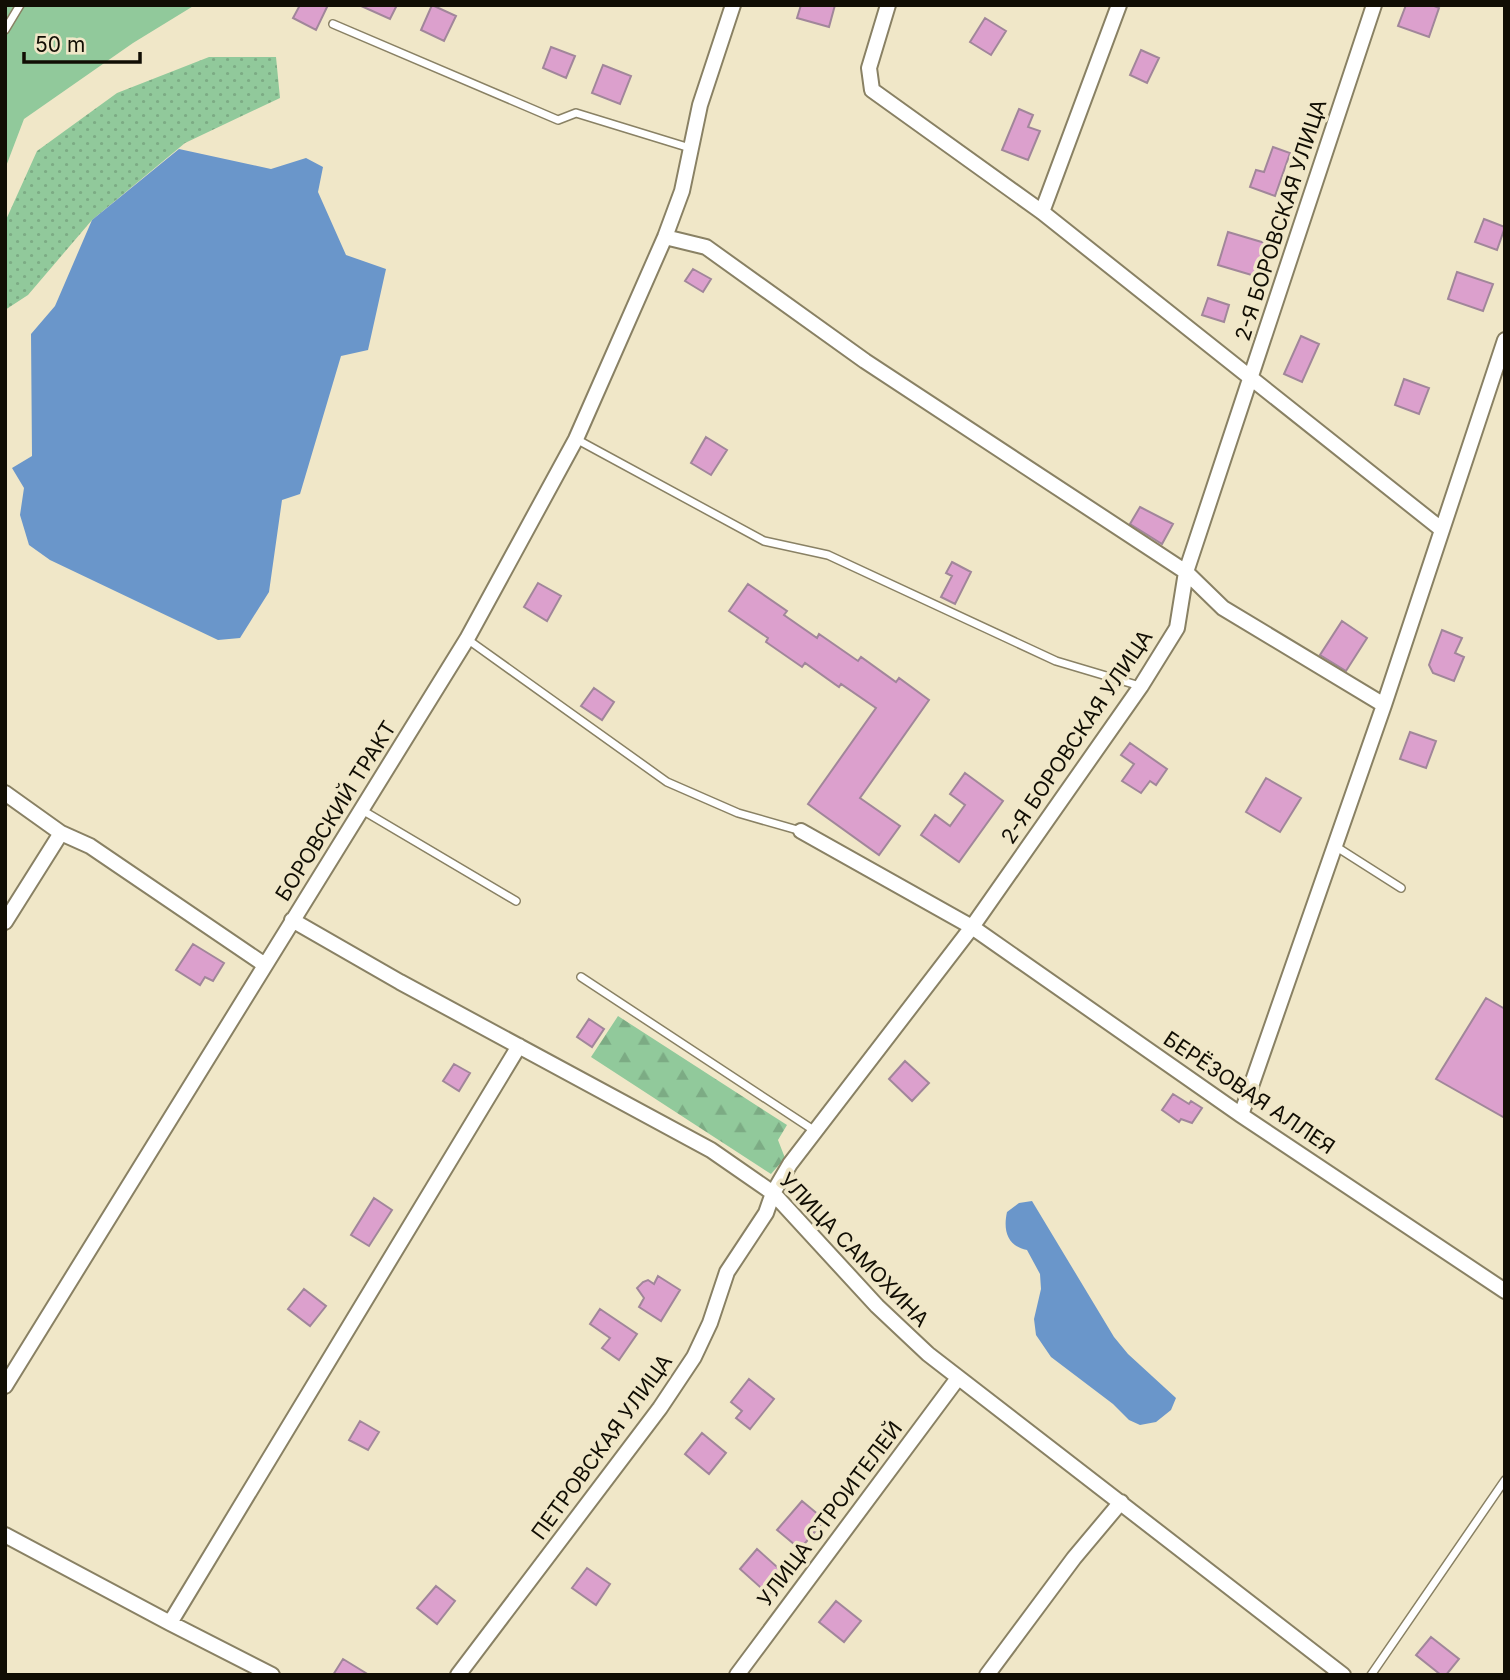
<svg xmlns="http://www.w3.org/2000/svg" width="1510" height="1680" viewBox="0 0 1510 1680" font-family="Inter,sans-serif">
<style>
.grass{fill:url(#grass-dots)}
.forest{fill:url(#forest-firs)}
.green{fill:#91c99b}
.water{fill:#6a96ca}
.building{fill:#dca0cd;stroke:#a1869a;stroke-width:2}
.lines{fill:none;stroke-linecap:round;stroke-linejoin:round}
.service-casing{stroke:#898164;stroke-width:10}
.minor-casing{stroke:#898164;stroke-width:18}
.service{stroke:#fff;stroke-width:7}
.minor{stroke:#fff;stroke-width:14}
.labels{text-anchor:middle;stroke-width:7;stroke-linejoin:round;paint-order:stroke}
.street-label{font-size:21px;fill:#110e04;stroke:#f0e7c8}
</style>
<defs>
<pattern id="grass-dots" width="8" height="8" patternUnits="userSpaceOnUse" patternTransform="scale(1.75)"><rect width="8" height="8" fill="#91c99b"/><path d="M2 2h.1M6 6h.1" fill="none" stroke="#7cab84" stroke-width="1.8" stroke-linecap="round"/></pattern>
<pattern id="forest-firs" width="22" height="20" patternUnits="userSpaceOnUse" patternTransform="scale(1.75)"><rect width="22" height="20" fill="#91c99b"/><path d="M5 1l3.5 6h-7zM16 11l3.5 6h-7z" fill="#7cab84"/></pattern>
</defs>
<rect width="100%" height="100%" fill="#f0e7c8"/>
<path class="grass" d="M209 57H276L280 98 185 143 92 220 28 295 5 310V222L37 151 117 93Z"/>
<path class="forest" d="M618 1016 787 1125 778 1140 785 1158 771 1174 591 1057Z"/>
<path class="green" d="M5 5H195L133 43 24 119 5 169Z"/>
<path class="water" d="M179 149 271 169 306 158 323 167 318 192 346 255 386 269 368 350 341 356 300 494 282 500 269 592 240 638 218 640 50 560 29 545 20 515 24 488 12 468 32 456 31 334 55 306 92 220Z
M1032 1201 1114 1337 1128 1354 1176 1398 1171 1410 1156 1422 1140 1425 1129 1420 1113 1404 1051 1357 1036 1335 1034 1319 1041 1289 1040 1274 1027 1250C1007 1246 1003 1230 1007 1212L1019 1203Z"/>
<path class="building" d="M300 5H328L316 30 293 18Z
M359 5H397L390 19Z
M432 5 456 16 444 41 421 30Z
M801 5H835L829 27 797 18Z
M1406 5H1432L1439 8 1429 37 1398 26Z
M985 18 1006 31 991 55 970 42Z
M551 47 575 56 566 78 543 68Z
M1141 50 1159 58 1147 83 1130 75Z
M603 65 631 76 620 104 592 93Z
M1019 109 1033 115 1028 127 1040 131 1028 160 1002 150Z
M1273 147 1290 153 1275 196 1250 187 1256 170 1264 172Z
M1484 219 1505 227 1497 250 1475 242Z
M1228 232 1265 243 1255 276 1218 265Z
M693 269 711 279 703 292 685 281Z
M1457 272 1493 284 1483 311 1448 299Z
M1208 298 1229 305 1224 322 1202 315Z
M1301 336 1319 344 1302 382 1284 374Z
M1404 379 1429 388 1419 414 1395 405Z
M706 437 727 450 711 475 691 463Z
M1140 507 1173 524 1162 544 1130 524Z
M952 562 971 572 955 604 941 597 952 576 946 573Z
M538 583 561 596 547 621 524 607Z
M748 584 787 611 784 615 817 638 819 634 858 661 861 657 896 682 899 678 929 700 860 798 900 826 879 855 808 804 876 708 841 684 839 687 805 663 802 667 766 642 768 638 729 611Z
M1342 621 1367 638 1346 671 1320 655Z
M1442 630 1462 638 1455 653 1464 657 1454 681 1433 673 1429 665Z
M594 688 614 702 602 720 581 706Z
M1410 732 1436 741 1426 768 1400 759Z
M1130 743 1167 769 1156 785 1150 781 1141 793 1122 781 1134 764 1121 755Z
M965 773 1003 801 959 862 921 835 935 815 950 826 965 805 950 794Z
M1266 778 1301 798 1280 832 1246 812Z
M193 944 224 963 213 981 205 977 200 985 176 970Z
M1486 998 1505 1009V1118L1436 1079Z
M589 1019 604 1029 592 1047 577 1037Z
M905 1061 929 1083 912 1101 889 1079Z
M454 1064 470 1073 459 1091 443 1081Z
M1173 1094 1189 1104 1191 1101 1202 1108 1192 1123 1181 1119 1179 1122 1162 1110Z
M374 1198 392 1210 369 1246 351 1235Z
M658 1276 680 1290 661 1321 639 1307 644 1298 637 1288 643 1282 648 1280 654 1284Z
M304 1289 326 1306 310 1326 288 1309Z
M600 1309 637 1334 619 1360 602 1348 610 1338 590 1324Z
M749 1379 774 1399 750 1429 736 1418 742 1411 731 1402Z
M360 1421 379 1432 368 1450 349 1440Z
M702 1433 726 1453 709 1474 685 1454Z
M802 1501 825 1520 800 1549 777 1530Z
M757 1549 786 1575 769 1595 740 1569Z
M587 1568 610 1584 596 1605 572 1588Z
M436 1586 455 1601 437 1624 417 1608Z
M836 1601 861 1621 844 1642 819 1622Z
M1431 1637 1459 1659 1446 1675H1441L1416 1655Z
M343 1659 369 1675H333Z"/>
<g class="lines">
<g class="service-casing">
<path id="service" d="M333 24 558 120 576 113 690 148
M5 30 20 5
M576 439 764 541 828 555 1056 661 1140 686
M467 639 667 782 738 813 801 831
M362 810 516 901
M1335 846 1401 888
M581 977 815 1131
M1371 1675 1505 1480"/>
</g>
<g class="minor-casing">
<path id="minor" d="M888 5 869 68 872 90 1042 212 1441 529
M1042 212 1119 5
M665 237 706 247 865 361 1186 572 1223 608 1384 705
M5 793 61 833 90 846 265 965
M801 831 972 927 1241 1115 1505 1291
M292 920 400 982 711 1150 773 1193 877 1306 928 1354 1343 1675
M5 922 61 833
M1241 1115 1384 705 1505 340
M5 1386 467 639 576 439 665 237 682 191 700 105 733 5
M5 1535 170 1623 272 1675
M170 1623 519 1046
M458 1675 660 1408 694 1357 710 1323 727 1272 766 1213 773 1193 790 1164 972 927 1141 686 1177 628 1186 572 1374 5
M737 1675 958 1378
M987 1675 1074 1558 1121 1502"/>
</g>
<use href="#service" class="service"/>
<use href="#minor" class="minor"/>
</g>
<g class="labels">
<g class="street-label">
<text transform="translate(1281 220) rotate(-72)" y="7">2-Я БОРОВСКАЯ УЛИЦА</text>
<text transform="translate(1077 737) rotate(-56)" y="7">2-Я БОРОВСКАЯ УЛИЦА</text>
<text transform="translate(336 811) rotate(-58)" y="7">БОРОВСКИЙ ТРАКТ</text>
<text transform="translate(1249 1093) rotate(34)" y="7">БЕРЁЗОВАЯ АЛЛЕЯ</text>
<text transform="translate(854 1250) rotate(46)" y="7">УЛИЦА САМОХИНА</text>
<text transform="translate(602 1447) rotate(-54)" y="7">ПЕТРОВСКАЯ УЛИЦА</text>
<text transform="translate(830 1514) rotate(-53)" y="7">УЛИЦА СТРОИТЕЛЕЙ</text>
</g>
</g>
<rect width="1510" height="1680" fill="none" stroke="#110e04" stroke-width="14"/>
<path d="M24 52v10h116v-10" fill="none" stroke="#110e04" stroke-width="3.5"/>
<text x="35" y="52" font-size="21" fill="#110e04" stroke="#f0e7c8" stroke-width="5" paint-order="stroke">50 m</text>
</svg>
